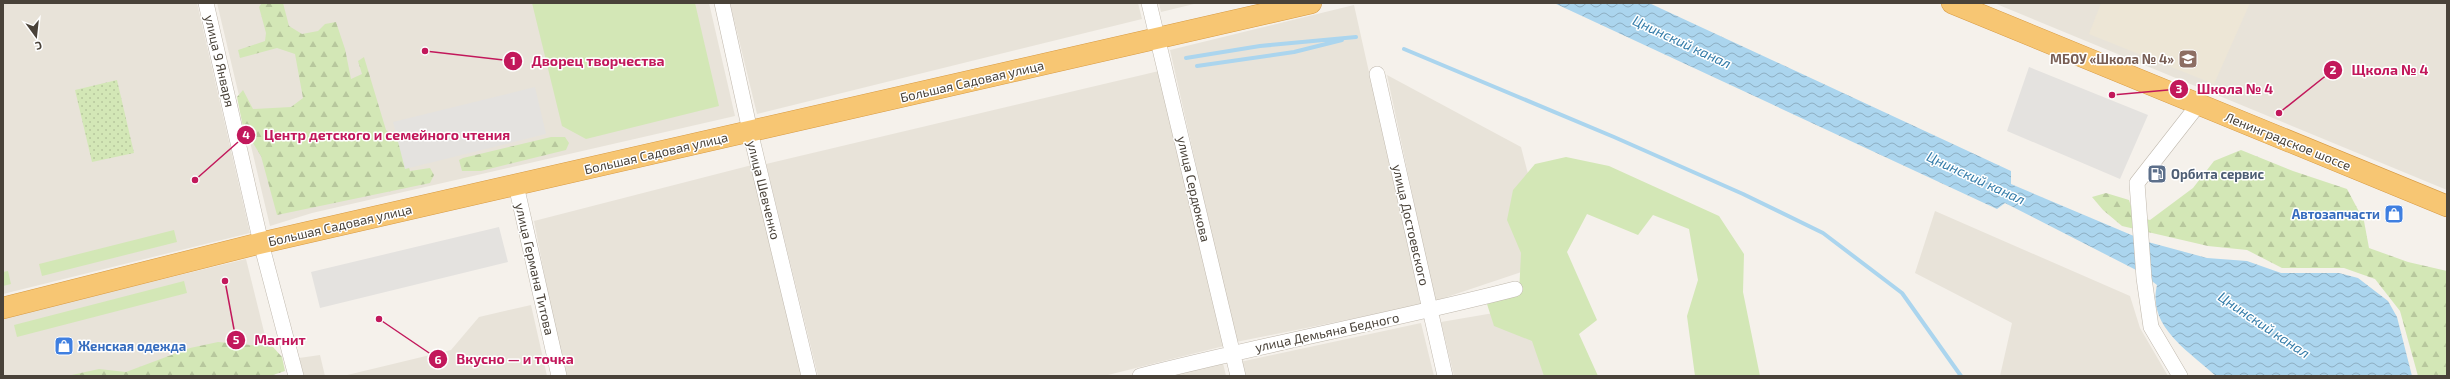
<svg xmlns="http://www.w3.org/2000/svg" width="2450" height="379" viewBox="0 0 2450 379" font-family="'Exo 2',sans-serif">
<style>
.residential{fill:#e8e3d9}
.education{fill:#ede6d6}
.green{fill:#d3e7b6}
.forest{fill:url(#forest-firs)}
.park{fill:url(#park-dots)}
.parking{fill:#e4e2df}
.water{fill:url(#water-waves)}
.lines{fill:none;stroke-linecap:round;stroke-linejoin:round}
.stream{stroke:#abd5ee;stroke-width:4}
.minor-casing{stroke:#c0b9ae;stroke-width:16}
.highway-casing{stroke:#d79a43;stroke-width:22}
.minor{stroke:#fff;stroke-width:15}
.highway{stroke:#f7c673;stroke-width:21}
.labels{text-anchor:middle;stroke-width:3;stroke-linejoin:round;paint-order:stroke}
.education-label{font-size:13px;font-weight:bold;fill:#785e54;stroke:#fff;text-anchor:end}
.street-label{font-size:13px;fill:#494239;stroke:#fff}
.service-label{font-size:13px;font-weight:bold;fill:#4e5e75;stroke:#fff;text-anchor:start}
.shop-label{font-size:13px;font-weight:bold;fill:#366cbe;stroke:#fff;text-anchor:end}
.water-label{font-size:14px;font-style:italic;fill:#347ca9;stroke:#fff}
.leader{fill:none;stroke:#c2185b;stroke-width:1.5}
.callout-dot{fill:#c2185b;stroke:#fff;stroke-width:1.5}
.mark-label{font-size:12px;text-anchor:middle;font-weight:bold;fill:#fff}
.callout-label{font-size:14px;text-anchor:middle;font-weight:bold;fill:#c2185b;stroke:#fff;stroke-width:3;stroke-linejoin:round;paint-order:stroke}
</style>
<defs>
<pattern id="forest-firs" width="22" height="20" patternUnits="userSpaceOnUse"><rect width="22" height="20" fill="#d3e7b6"/><path d="M5 1l3.5 6h-7zM16 11l3.5 6h-7z" fill="#b7c79d"/></pattern>
<pattern id="park-dots" width="8" height="8" patternUnits="userSpaceOnUse"><rect width="8" height="8" fill="#d3e7b6"/><path d="M2 2h.1M6 6h.1" fill="none" stroke="#b7c79d" stroke-width="1.8" stroke-linecap="round"/></pattern>
<pattern id="water-waves" width="16" height="10" patternUnits="userSpaceOnUse"><rect width="16" height="10" fill="#abd5ee"/><path d="M0 5q4-4 8 0t8 0" fill="none" stroke="#8daec2"/></pattern>
</defs>
<rect width="100%" height="100%" fill="#f5f1eb"/>
<path class="residential" d="M3 3H197L250 233 3 294Z
M217 3H709L735 116 312 213 270 226Z
M730 3H1138L1142 19 757 114Z
M1159 3H1198L1161 12Z
M1994 3H2447V190Z
M1354 5 1421 305 1236 342 1170 50Z
M1159 71 1224 346 1104 376H818L766 164Z
M1387 75 1521 147 1551 262 1435 301Z
M752 165 802 376H564L534 221Z
M1935 211 2130 296 2140 328 2168 376H2000L2012 323 1915 273Z
M246 259 275 376H3V318Z
M531 305 547 376H343L451 350 479 317Z
M1529 307 1557 376H1454L1441 322Z
M1421 323 1434 376H1244L1240 362Z
M320 355 325 376H304L299 358Z
M1223 363 1226 376H1172Z"/>
<path class="education" d="M2101 3H2250L2214 84 2089 34Z"/>
<path class="green" d="M532 3H695L719 106 586 139 562 126Z
M1566 157 1609 166 1719 216 1744 254 1743 292 1760 376H1695L1687 316 1698 280 1689 229 1653 215 1638 235 1587 214 1567 252 1597 320 1579 334 1598 376H1544L1532 341 1494 326 1487 304 1519 294 1521 253 1507 220 1513 190 1535 164Z
M174 230 177 242 42 276 39 264Z
M8 271 11 284 3 286V272Z
M184 281 187 293 17 337 14 325Z"/>
<path class="forest" d="M262 3H283L289 26 302 34 318 31 325 24 336 22 345 49 351 79 362 74 358 61 364 57 386 130 402 143 410 171 430 168 434 175 430 183 277 215 261 156 243 127 237 97 243 90 253 109 291 107 303 98 295 54 277 48 240 58 238 50 265 41 266 33 259 7Z
M551 137H565L569 143 566 150 481 171H462L459 160 463 158Z
M2241 150 2293 171 2347 189 2364 221 2369 248 2408 262 2447 271V376H2418L2400 311 2375 279 2344 268H2282L2247 250 2208 246 2122 226 2103 210 2092 197 2106 193 2129 200 2134 216 2150 220 2193 188 2214 161Z
M218 342 273 347 282 357 285 371 270 376H67L99 369 126 372 190 348Z"/>
<path class="park" d="M117 80 134 153 92 162 75 90Z"/>
<path class="parking" d="M2029 67 2148 115 2120 179 2007 131Z
M535 87 546 134 405 169 393 122Z
M499 227 508 262 320 308 311 272Z"/>
<path class="water" d="M1554 3H1649L2011 171V184L2148 242 2207 258 2247 261 2281 273H2339L2358 278 2388 301 2397 317 2412 376H2216C2189 351 2147 327 2157 285L2140 272 2005 203 1997 209Z"/>
<g class="lines">
<path class="stream" d="M1404 49 1614 137 1743 194 1823 233 1902 293 1961 376
M1186 58 1260 46 1356 37
M1197 66 1294 52 1342 40"/>
<g class="minor-casing">
<path id="minor" d="M206 3 261 243 296 376
M722 3 750 131 809 376
M1149 3 1238 376
M1377 74 1445 376
M516 185 559 376
M1140 376C1264 344 1390 321 1515 289
M2180 376 2151 327 2144 278 2137 183 2198 105"/>
</g>
<g class="highway-casing">
<path id="highway" d="M1952 3 2447 206
M3 308 261 243 1311 3"/>
</g>
<use href="#minor" class="minor"/>
<use href="#highway" class="highway"/>
</g>
<defs>
<g id="school-square" transform="scale(1)"><rect x="-9" y="-9" width="18" height="18" rx="4" fill="#8d6e63" stroke="#fff"/><path d="M0-5L7-2L0 1L-7-2ZM-4 1L0 2.5L4 1V4Q0 6-4 4Z" fill="#fff"/></g>
<g id="fuel-square" transform="scale(1)"><rect x="-9" y="-9" width="18" height="18" rx="4" fill="#5c6f8a" stroke="#fff"/><path d="M-5.5-6h7V0h2V4h1.3V-2.5L3-4.5l.8-.8L6-3V5H2.5V1h-1V6h-7ZM-4.2-4.7v3.2H.2V-4.7Z" fill="#fff"/></g>
<g id="shop-square" transform="scale(1)"><rect x="-9" y="-9" width="18" height="18" rx="4" fill="#3f7fe0" stroke="#fff"/><path d="M-5-2.5h2.3a2.7 3.5 0 0 1 5.4 0H5L5.5 6h-11ZM-1.5-2.5h3a1.5 2.3 0 0 0-3 0Z" fill="#fff"/></g>
</defs>
<g fill-rule="evenodd">
<use href="#school-square" x="2188" y="59"/>
<use href="#fuel-square" x="2157" y="174"/>
<use href="#shop-square" x="2394" y="214"/>
<use href="#shop-square" x="64" y="346"/>
</g>
<g class="labels">
<g class="education-label">
<text x="2174" y="64">МБОУ «Школа № 4»</text>
</g>
<g class="street-label">
<text transform="translate(220 61) rotate(77)" y="5">улица 9 Января</text>
<text transform="translate(972 81) rotate(-13)" y="5">Большая Садовая улица</text>
<text transform="translate(2288 141) rotate(22)" y="5">Ленинградское шоссе</text>
<text transform="translate(656 153) rotate(-13)" y="5">Большая Садовая улица</text>
<text transform="translate(1194 189) rotate(77)" y="5">улица Сердюкова</text>
<text transform="translate(764 190) rotate(76)" y="5">улица Шевченко</text>
<text transform="translate(340 225) rotate(-13)" y="5">Большая Садовая улица</text>
<text transform="translate(1411 225) rotate(77)" y="5">улица Достоевского</text>
<text transform="translate(535 269) rotate(77)" y="5">улица Германа Титова</text>
<text transform="translate(1327 332) rotate(-12)" y="5">улица Демьяна Бедного</text>
</g>
<g class="service-label">
<text x="2171" y="179">Орбита сервис</text>
</g>
<g class="shop-label">
<text x="2380" y="219">Автозапчасти</text>
<text x="78" y="351" text-anchor="start">Женская одежда</text>
</g>
<g class="water-label">
<text transform="translate(1682 42) rotate(25)" y="5">Цнинский канал</text>
<text transform="translate(1976 178) rotate(25)" y="5">Цнинский канал</text>
<text transform="translate(2264 325) rotate(34)" y="5">Цнинский канал</text>
</g>
</g>
<path class="leader" d="M425 51L513 61M2279 113L2333 70M2112 95L2179 89M195 180L246 135M225 281L236 340M379 319L438 359"/>
<g class="callout-dot">
<circle cx="425" cy="51" r="4"/>
<circle cx="2279" cy="113" r="4"/>
<circle cx="2112" cy="95" r="4"/>
<circle cx="195" cy="180" r="4"/>
<circle cx="225" cy="281" r="4"/>
<circle cx="379" cy="319" r="4"/>
<circle cx="513" cy="61" r="10"/>
<circle cx="2333" cy="70" r="10"/>
<circle cx="2179" cy="89" r="10"/>
<circle cx="246" cy="135" r="10"/>
<circle cx="236" cy="340" r="10"/>
<circle cx="438" cy="359" r="10"/>
</g>
<g class="mark-label">
<text x="513" y="65">1</text>
<text x="2333" y="74">2</text>
<text x="2179" y="93">3</text>
<text x="246" y="139">4</text>
<text x="236" y="344">5</text>
<text x="438" y="364">6</text>
</g>
<g class="callout-label">
<text x="598" y="66">Дворец творчества</text>
<text x="2390" y="75">Щкола № 4</text>
<text x="2235" y="94">Школа № 4</text>
<text x="387" y="140">Центр детского и семейного чтения</text>
<text x="280" y="345">Магнит</text>
<text x="515" y="364">Вкусно — и точка</text>
</g>
<rect width="2450" height="379" fill="none" stroke="#494239" stroke-width="8"/>
<g transform="translate(36 36) rotate(165)" stroke="#ffffff" stroke-width="3" paint-order="stroke">
<path d="M0-3L7 15L0 10L-7 15Z" fill="#494239"/>
<text y="-6" font-size="11" font-weight="bold" text-anchor="middle" fill="#494239">С</text>
</g>
</svg>
